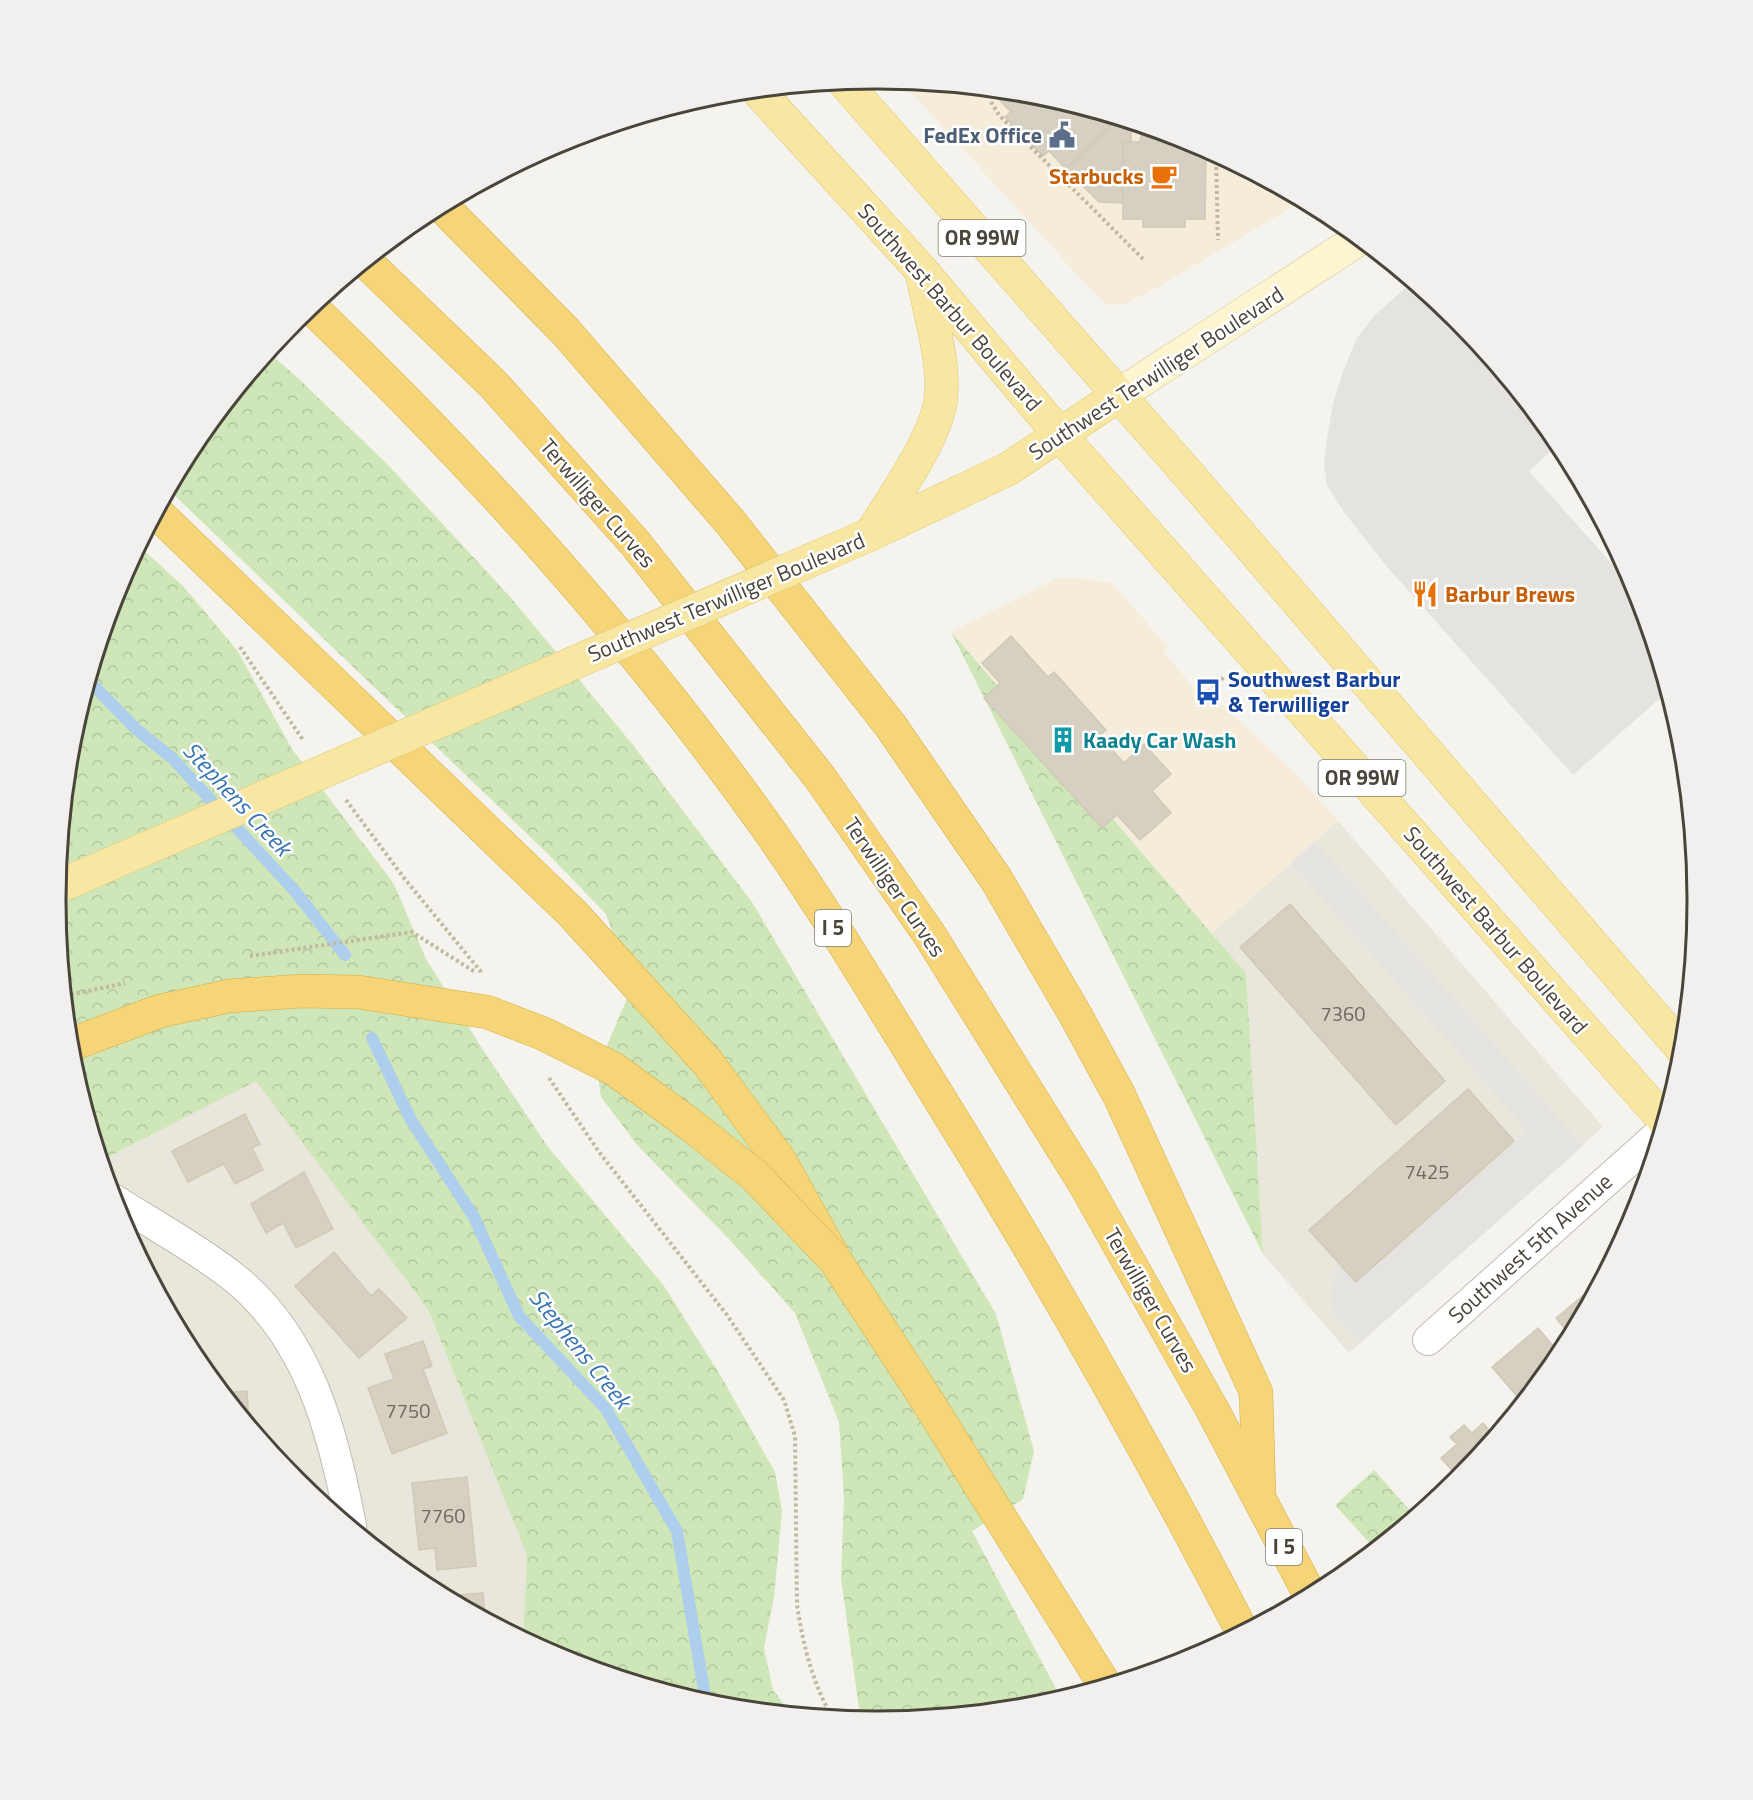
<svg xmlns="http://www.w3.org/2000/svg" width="1753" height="1800" viewBox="0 0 1753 1800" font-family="'Titillium Web',sans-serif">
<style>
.residential{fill:#e9e6db}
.commercial{fill:#f5ecda}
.forest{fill:url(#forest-crowns)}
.parking{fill:#e5e3e0}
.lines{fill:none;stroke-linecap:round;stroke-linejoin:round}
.stream{stroke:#aeceed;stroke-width:12}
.building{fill:#d6d0c2;stroke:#d1c9b6;stroke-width:1.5}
.street-casing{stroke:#c1bcaf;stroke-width:32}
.secondary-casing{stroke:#d2c99f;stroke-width:34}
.primary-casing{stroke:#dec672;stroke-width:34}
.highway-casing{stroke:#d5ac47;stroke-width:34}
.path{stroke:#c1b9a1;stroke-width:4;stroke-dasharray:3 3;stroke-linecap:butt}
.street{stroke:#fff;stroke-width:30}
.secondary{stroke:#fcf5d0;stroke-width:33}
.primary{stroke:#f8e7a2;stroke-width:33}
.highway{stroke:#f5d577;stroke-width:33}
.primary-bridge-casing{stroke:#dec672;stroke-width:34;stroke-linecap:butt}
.highway-bridge-casing{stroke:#d5ac47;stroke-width:34;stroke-linecap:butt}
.primary-bridge{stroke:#f8e7a2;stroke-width:33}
.highway-bridge{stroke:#f5d577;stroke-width:33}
.labels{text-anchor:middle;stroke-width:5;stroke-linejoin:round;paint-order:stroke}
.number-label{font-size:20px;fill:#6d685c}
.shield{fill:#fff;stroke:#807d75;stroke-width:1.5}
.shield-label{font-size:21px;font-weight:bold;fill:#4a453a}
.service-label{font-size:22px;font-weight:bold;fill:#4e5e75;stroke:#fff;text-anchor:end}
.food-label{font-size:22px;font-weight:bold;fill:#c56008;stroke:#fff;text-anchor:end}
.street-label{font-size:22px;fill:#4a453a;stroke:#fff}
.transit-label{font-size:22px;font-weight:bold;fill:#164399;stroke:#fff;text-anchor:start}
.culture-label{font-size:22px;font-weight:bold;fill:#0d838f;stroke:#fff;text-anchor:start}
.water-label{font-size:24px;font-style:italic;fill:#3874b1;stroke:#fff}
.rim{fill:none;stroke:#4a453a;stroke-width:3}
</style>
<defs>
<pattern id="forest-crowns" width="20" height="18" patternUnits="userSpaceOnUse" patternTransform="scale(1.5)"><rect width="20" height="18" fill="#cee6b8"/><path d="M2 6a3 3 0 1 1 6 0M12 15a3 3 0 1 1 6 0" fill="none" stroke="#b2c79f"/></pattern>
</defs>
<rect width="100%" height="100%" fill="#f5f3ed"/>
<path class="residential" d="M1338 821 1603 1127 1349 1353 1263 1254 1246 973 1212 933Z
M256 1080 428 1309 527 1555 523 1638 420 1582 296 1480 194 1356 118 1214 85 1104Z"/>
<path class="commercial" d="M902 82 1037 95 1191 142 1302 201 1158 287 1124 304 1107 305 1081 279Z
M1076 578 1112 583 1168 647 1163 652 1206 701 1213 696 1298 776 1338 821 1212 933 951 632 1055 579Z"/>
<path class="forest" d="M269 353 297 377 388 465 512 599 633 745 752 902 996 1314 1034 1451 1023 1499 972 1531 1061 1698 1036 1705 876 1721 865 1720 859 1709 841 1578 844 1497 839 1422 795 1313 728 1238 638 1146 601 1097 597 1069 632 987 606 914 548 854 169 490 194 444Z
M139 546 183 586 237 650 292 749 394 884 426 959 485 1053 548 1147 664 1286 722 1378 775 1472 782 1511 774 1597 764 1648 773 1690 791 1713 716 1705 562 1658 523 1638 527 1555 428 1309 256 1081 102 1160 71 1060 56 900 71 739 118 586Z
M951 632 1246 973 1263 1254Z
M1374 1470 1414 1515 1374 1548 1335 1505Z"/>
<path class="parking" d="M1412 282 1430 298 1559 444 1529 471 1637 592 1667 692 1573 775 1388 568 1344 512 1327 485 1324 462 1327 439 1333 403 1344 369 1357 338 1375 315Z
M1315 841 1583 1146 1361 1342 1334 1315 1332 1297 1337 1261 1356 1282 1528 1131 1291 863Z"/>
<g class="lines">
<path class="stream" d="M89 681 136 729 172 758 294 890 345 955
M372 1038 411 1120 474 1217 519 1316 606 1409 677 1531 706 1702"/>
</g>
<path class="building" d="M997 91 1037 95 1117 119 1066 169 1049 151 1043 156 1005 117 1011 112 994 94Z
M1117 119 1131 125V142H1123V203L1099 202 1066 169Z
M1141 135H1168L1185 140V144H1195L1206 149 1205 219H1185V227H1143V219H1123V142H1140Z
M1011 636 1048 677 1054 672 1106 730 1099 736 1124 763 1144 744 1171 774 1152 791 1171 813 1140 840 1117 815 1102 828 984 698 1000 683 982 663Z
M1290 904 1445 1081 1396 1125 1240 947Z
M1468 1089 1514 1141 1356 1282 1309 1230Z
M245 1114 260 1144 252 1148 263 1170 235 1184 224 1164 188 1182 172 1151Z
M304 1172 333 1229 296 1248 283 1223 266 1233 251 1204Z
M334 1252 371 1296 379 1289 407 1318 359 1358 295 1286Z
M1598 1283 1570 1335 1556 1318Z
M1538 1328 1560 1354 1522 1402 1492 1367Z
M423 1341 432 1366 423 1369 447 1433 392 1454 368 1388 394 1379 385 1354Z
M247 1391 249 1424 224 1393Z
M1483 1423 1494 1436 1459 1478 1441 1458 1457 1444 1450 1437 1464 1425 1472 1433Z
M467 1477 476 1566 437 1570 435 1548 419 1550 412 1483Z
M483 1593 485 1617 445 1596Z"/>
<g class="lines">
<g class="street-casing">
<path id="street" d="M113 1199C152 1224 195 1247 232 1276 309 1336 334 1435 351 1526
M1428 1340 1659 1134"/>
</g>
<g class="secondary-casing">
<path id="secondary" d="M1119 395 1359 239"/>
</g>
<g class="primary-casing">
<path id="primary" d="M844 82 1188 474 1683 1050
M758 91 922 271 1060 435 1664 1120
M871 534 1008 469 1119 395
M871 534C892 500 932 443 940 405 947 367 929 311 922 273"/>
</g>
<g class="highway-casing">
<path id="highway" d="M442 206 566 332 731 523 890 725 996 879 1076 1016 1119 1095 1256 1392 1259 1491
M366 262 493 384 635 543 821 779 929 934 1083 1181 1212 1409 1310 1595
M311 307C480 469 638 645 773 836 826 912 874 992 922 1070 1036 1253 1143 1440 1242 1631
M157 513 573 914 708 1063 779 1159 835 1260 921 1391 1105 1685"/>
</g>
<path class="path" d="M991 102 999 115 1143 259
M1216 155 1218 240
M240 647 303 740
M1208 692 1225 676
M346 800 404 878 482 973
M250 956 412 932 475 972
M65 996 125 983
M549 1078 599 1152 727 1315 784 1400 795 1436 797 1605C803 1644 812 1682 832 1717"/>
<use href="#street" class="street"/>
<use href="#secondary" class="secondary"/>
<use href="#primary" class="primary"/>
<use href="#highway" class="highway"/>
<g class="primary-bridge-casing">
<path id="primary-bridge" d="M57 887 871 534"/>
</g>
<g class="highway-bridge-casing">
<path id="highway-bridge" d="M70 1045 160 1011 229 996 302 991 358 992 487 1012 544 1034 614 1069 691 1125 755 1176 835 1260"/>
</g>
<use href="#primary-bridge" class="primary-bridge"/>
<use href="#highway-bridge" class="highway-bridge"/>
</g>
<defs>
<g id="civic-bare" transform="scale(2.07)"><path d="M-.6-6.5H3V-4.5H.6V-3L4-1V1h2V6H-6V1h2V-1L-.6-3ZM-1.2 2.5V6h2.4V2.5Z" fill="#5c6f8a" stroke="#fff" stroke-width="2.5" paint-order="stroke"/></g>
<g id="cafe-bare" transform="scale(2.07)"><path d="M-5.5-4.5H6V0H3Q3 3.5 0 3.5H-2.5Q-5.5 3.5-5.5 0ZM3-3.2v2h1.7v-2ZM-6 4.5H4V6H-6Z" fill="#e8710a" stroke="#fff" stroke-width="2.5" paint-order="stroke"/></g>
<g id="restaurant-bare" transform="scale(2.07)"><path d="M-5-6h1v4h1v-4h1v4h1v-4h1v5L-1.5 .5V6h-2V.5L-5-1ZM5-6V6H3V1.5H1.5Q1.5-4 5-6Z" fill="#e8710a" stroke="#fff" stroke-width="2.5" paint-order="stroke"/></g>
<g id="bus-bare" transform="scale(2.07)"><path d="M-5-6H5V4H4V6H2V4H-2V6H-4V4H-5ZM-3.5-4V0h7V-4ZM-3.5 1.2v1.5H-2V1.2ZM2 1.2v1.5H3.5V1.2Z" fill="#1a4fb4" stroke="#fff" stroke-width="2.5" paint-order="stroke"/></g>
<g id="building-bare" transform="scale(2.07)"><path d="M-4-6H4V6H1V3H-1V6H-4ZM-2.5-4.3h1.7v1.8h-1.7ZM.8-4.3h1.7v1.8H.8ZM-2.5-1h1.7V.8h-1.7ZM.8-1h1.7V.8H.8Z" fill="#0f9aa8" stroke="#fff" stroke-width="2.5" paint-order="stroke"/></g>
</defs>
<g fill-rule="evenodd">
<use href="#civic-bare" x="1062" y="135"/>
<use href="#cafe-bare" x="1164" y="176"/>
<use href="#restaurant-bare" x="1425" y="594"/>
<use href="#bus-bare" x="1208" y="692"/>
<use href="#building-bare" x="1063" y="740"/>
</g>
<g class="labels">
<g class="number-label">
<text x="1343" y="1021">7360</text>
<text x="1427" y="1179">7425</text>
<text x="408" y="1418">7750</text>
<text x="443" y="1523">7760</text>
</g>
<g class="shield">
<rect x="938.5" y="220" width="87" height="36" rx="4.5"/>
<rect x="1318.5" y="760" width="87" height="36" rx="4.5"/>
<rect x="815" y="910" width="36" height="36" rx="4.5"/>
<rect x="1266" y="1529" width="36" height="36" rx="4.5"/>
</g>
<g class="shield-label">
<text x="982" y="245">OR 99W</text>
<text x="1362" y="785">OR 99W</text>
<text x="833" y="935">I 5</text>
<text x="1284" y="1554">I 5</text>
</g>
<g class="service-label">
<text x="1042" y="143">FedEx Office</text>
</g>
<g class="food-label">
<text x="1144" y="184">Starbucks</text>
<text x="1445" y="602" text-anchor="start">Barbur Brews</text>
</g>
<g class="street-label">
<text transform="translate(950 307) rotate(49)" y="8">Southwest Barbur Boulevard</text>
<text transform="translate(1156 373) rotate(-33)" y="8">Southwest Terwilliger Boulevard</text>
<text transform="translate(598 503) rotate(49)" y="8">Terwilliger Curves</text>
<text transform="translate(726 597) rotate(-23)" y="8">Southwest Terwilliger Boulevard</text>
<text transform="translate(895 887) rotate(56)" y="8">Terwilliger Curves</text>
<text transform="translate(1496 930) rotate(49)" y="8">Southwest Barbur Boulevard</text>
<text transform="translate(1530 1248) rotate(-42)" y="8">Southwest 5th Avenue</text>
<text transform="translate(1151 1300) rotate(60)" y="8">Terwilliger Curves</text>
</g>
<g class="transit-label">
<text x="1228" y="687">Southwest Barbur<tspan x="1228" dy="25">&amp; Terwilliger</tspan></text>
</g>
<g class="culture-label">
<text x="1083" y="748">Kaady Car Wash</text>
</g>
<g class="water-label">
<text transform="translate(237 799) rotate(47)" y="8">Stephens Creek</text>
<text transform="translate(580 1349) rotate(51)" y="8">Stephens Creek</text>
</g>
</g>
<path d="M0 0H1753V1800H0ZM876 89H877A810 810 0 0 1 1687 899V901A810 810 0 0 1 877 1711H876A810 810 0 0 1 66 901V899A810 810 0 0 1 876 89Z" fill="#f1f0ef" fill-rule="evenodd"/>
<path class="rim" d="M876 89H877A810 810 0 0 1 1687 899V901A810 810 0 0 1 877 1711H876A810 810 0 0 1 66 901V899A810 810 0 0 1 876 89Z"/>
</svg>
